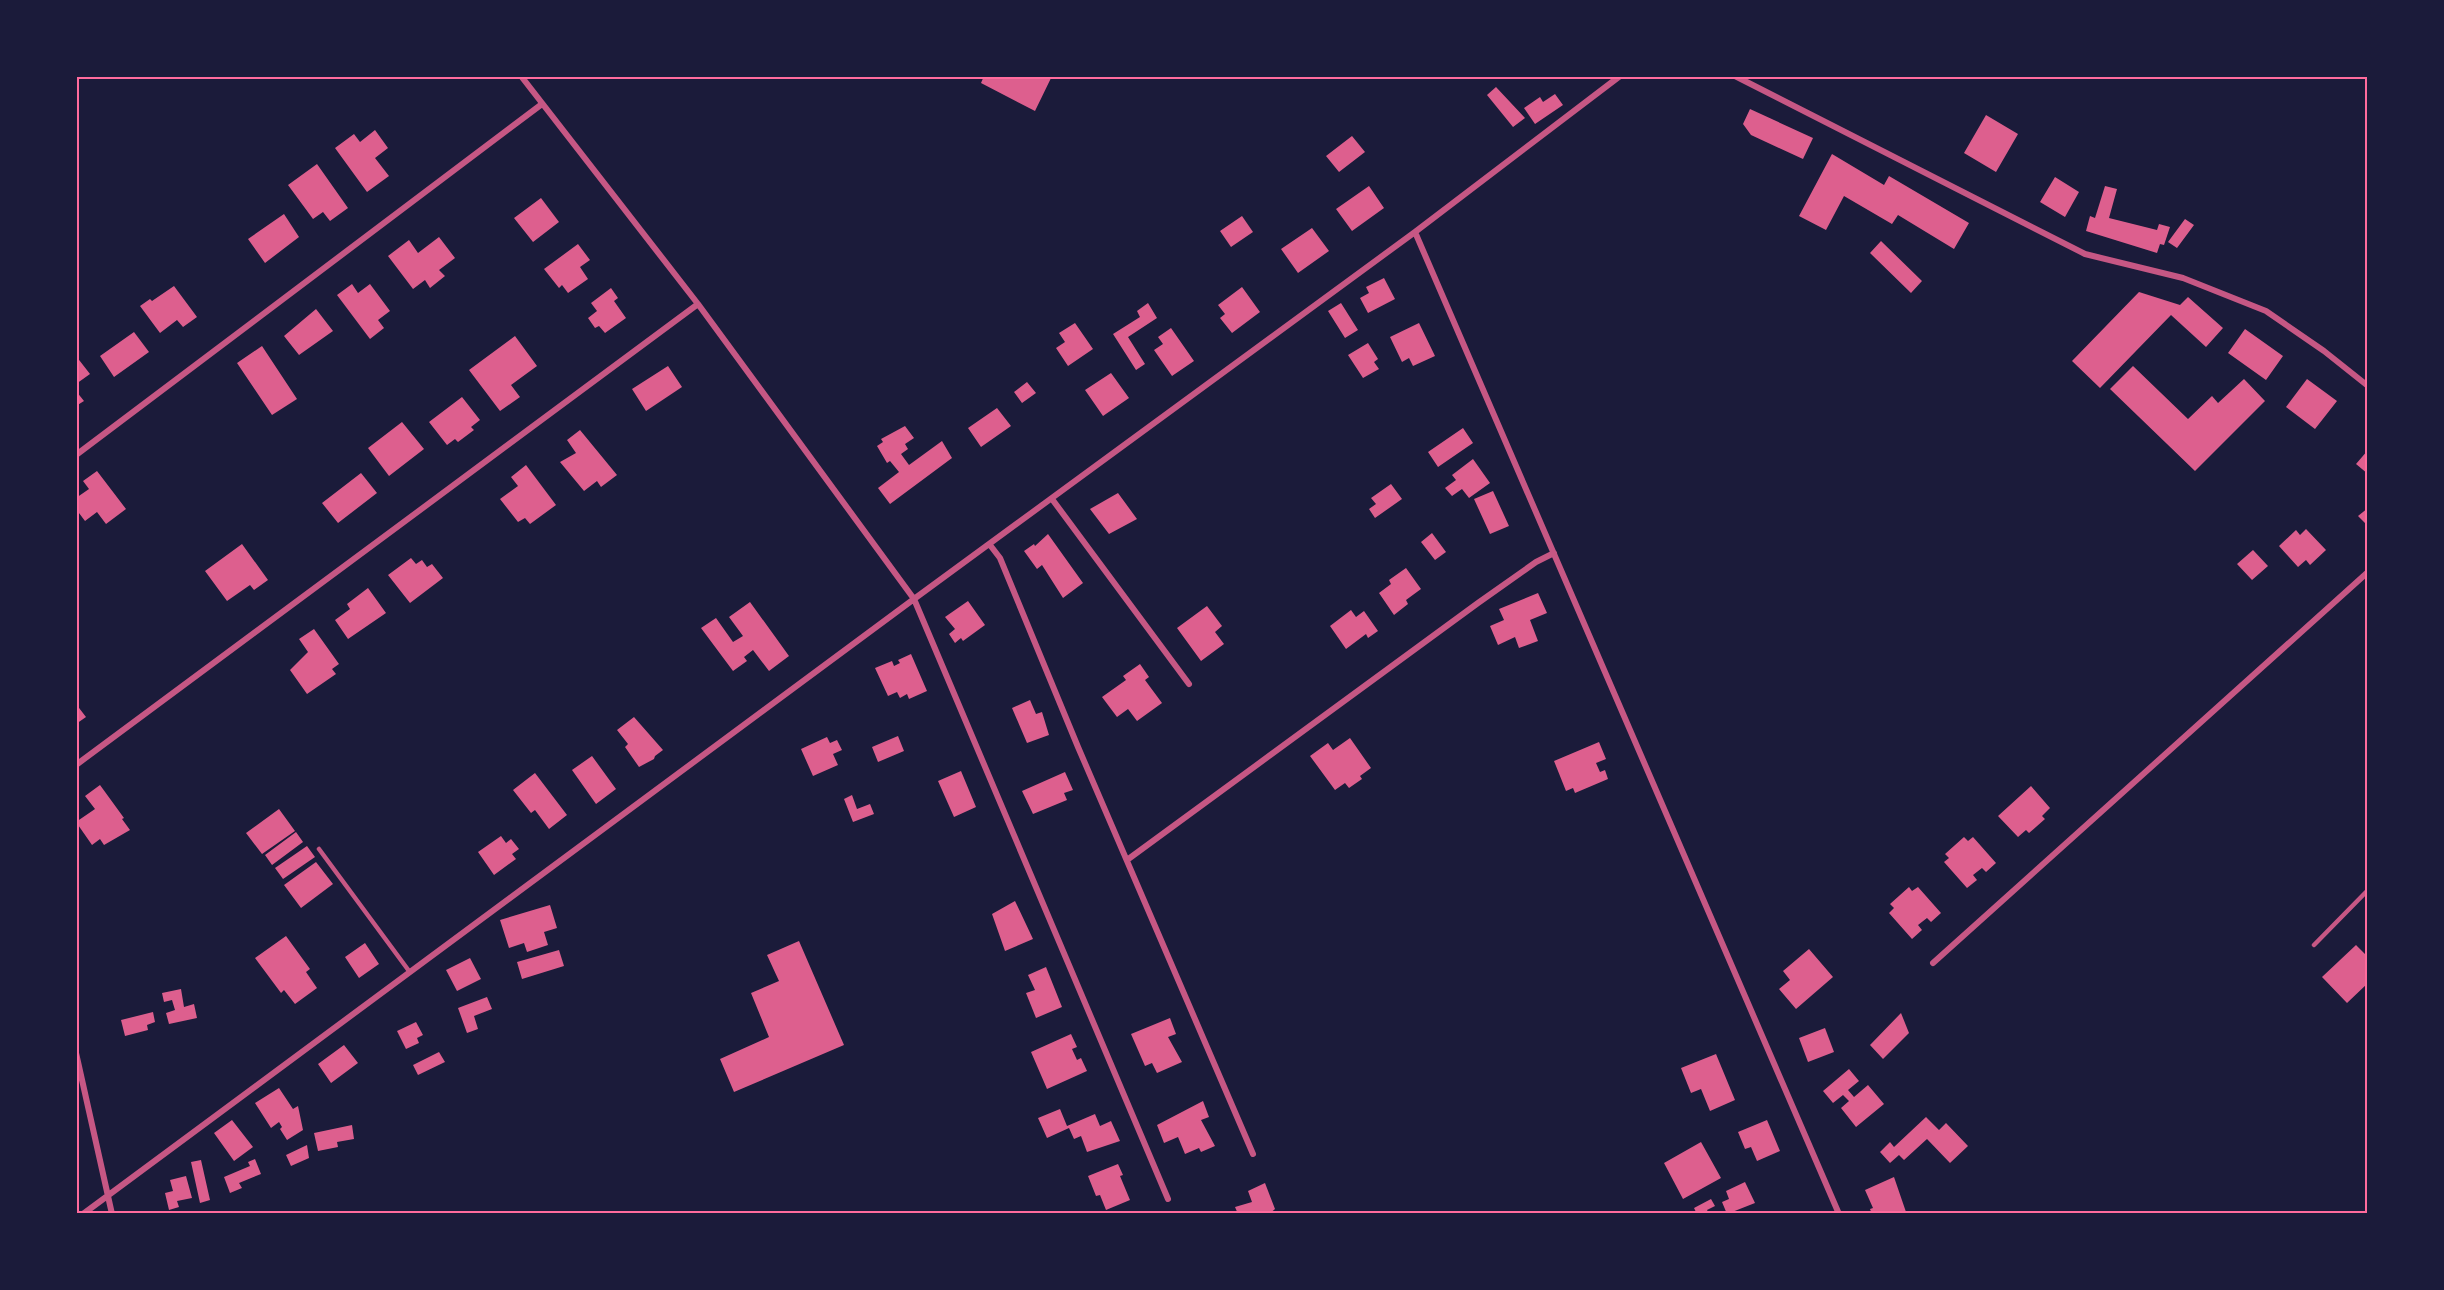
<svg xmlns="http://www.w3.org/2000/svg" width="2444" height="1290" viewBox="0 0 2444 1290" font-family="Jost,sans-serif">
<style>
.building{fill:#dd5f8e}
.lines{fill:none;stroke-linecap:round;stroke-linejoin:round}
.service{stroke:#c65784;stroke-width:4.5}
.minor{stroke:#c65784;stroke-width:6}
.neatline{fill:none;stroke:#ff6b9d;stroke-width:2}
</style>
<rect width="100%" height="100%" fill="#1b1b3a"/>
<path class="building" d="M984 76H1052L1035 111 981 83Z
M1496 87 1525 118 1513 127 1487 95Z
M1555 94 1563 105 1535 124 1524 108 1540 97 1543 102Z
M1750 109 1813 138 1803 159 1751 135 1743 124Z
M1986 115 2018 134 1996 172 1964 153Z
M375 130 388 148 375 158 389 176 367 192 335 148 354 134 360 142Z
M1352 136 1365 152 1339 172 1326 156Z
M1832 154 1884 185 1889 176 1969 223 1954 249 1898 215 1892 224 1844 196 1826 230 1799 216Z
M317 164 348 208 330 221 323 212 313 219 288 185Z
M2055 177 2079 192 2065 217 2040 202Z
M1369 186 1384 208 1352 231 1336 209Z
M2105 186 2117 189 2109 218 2157 230 2159 224 2170 227 2164 245 2160 244 2157 253 2086 231 2090 216 2095 218Z
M541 198 559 222 533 242 514 218Z
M284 214 299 237 265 263 248 239Z
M1242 216 1253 232 1231 247 1220 231Z
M2185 219 2194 225 2177 248 2168 242Z
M1312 228 1329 251 1298 273 1281 249Z
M439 237 455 258 439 270 445 276 430 288 425 280 413 289 388 256 409 240 418 253Z
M1881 241 1922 281 1911 293 1870 253Z
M578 244 590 260 580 267 588 279 568 293 562 285 559 288 544 269Z
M1384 278 1395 299 1368 313 1360 298 1369 293 1366 287Z
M352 284 358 293 370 284 390 311 378 320 384 328 370 339 337 295Z
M174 286 197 317 183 327 177 320 160 333 140 306 150 299 152 301Z
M1242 287 1260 312 1232 333 1220 318 1225 314 1218 305Z
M611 288 618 298 614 301 626 318 605 333 599 326 595 328 588 318 597 311 591 303Z
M2139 292 2180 305 2188 297 2223 328 2206 347 2171 315 2100 388 2072 361Z
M1148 303 1157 318 1128 337 1145 364 1136 370 1113 334 1140 317 1137 311Z
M1341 303 1358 330 1345 338 1328 311Z
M316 309 333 331 299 355 284 336Z
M1075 323 1093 349 1068 366 1056 348 1065 342 1059 333Z
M1419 323 1435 356 1413 366 1409 358 1402 362 1390 337Z
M1171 328 1194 361 1172 376 1154 350 1163 344 1158 337Z
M2245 329 2283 356 2266 380 2228 353Z
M134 332 149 352 114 377 100 356Z
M515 336 537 366 511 385 520 397 500 411 469 370Z
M1368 343 1378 359 1374 362 1379 369 1363 378 1348 355Z
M262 346 297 399 272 415 237 363Z
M76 356 90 374 76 384Z
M668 366 682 387 646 411 632 389Z
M2133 366 2188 419 2212 396 2218 403 2244 379 2265 401 2195 471 2110 389Z
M1111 373 1129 398 1103 416 1085 390Z
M2307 379 2337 401 2315 429 2286 407Z
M1027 382 1036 393 1022 403 1014 392Z
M76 391 84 401 76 406Z
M462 397 480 420 471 427 474 430 458 442 455 439 447 445 429 422Z
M997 408 1011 426 981 447 968 428Z
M402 422 424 449 389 476 368 448Z
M905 426 914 438 905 444 908 449 901 454 909 465 942 441 952 458 890 504 878 488 899 472 890 461 887 463 877 446 883 442 881 439Z
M1463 428 1473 443 1438 467 1428 452Z
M580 430 617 475 601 487 597 481 584 491 560 462 576 453 567 440Z
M2368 450V474L2356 464Z
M1473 459 1490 483 1469 498 1462 489 1452 496 1445 488 1456 480 1452 475Z
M526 465 556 505 530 524 525 518 518 522 500 499 518 486 511 477Z
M97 471 126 509 106 524 97 512 85 521 76 509V498L89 489 83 481Z
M361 473 377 493 338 523 322 503Z
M1391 484 1402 499 1375 518 1369 509 1376 504 1371 498Z
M1493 491 1509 526 1490 534 1474 499Z
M1118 493 1137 519 1109 534 1090 509Z
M2368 508V526L2358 516Z
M2306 529 2326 550 2310 565 2306 560 2298 567 2279 546 2296 530 2300 535Z
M1432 533 1446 552 1435 560 1421 542Z
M1048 534 1083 583 1063 598 1042 565 1037 569 1024 551 1034 544 1035 546Z
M242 544 268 580 254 590 250 585 227 601 205 571Z
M2253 550 2268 566 2252 580 2237 564Z
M411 558 416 564 422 560 427 567 432 564 443 578 410 603 388 575Z
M1406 568 1421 589 1406 600 1408 604 1394 615 1379 593 1391 584 1389 580Z
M368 588 386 613 348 639 335 620 350 609 347 604Z
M1538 593 1547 613 1530 620 1538 641 1519 648 1515 637 1498 645 1490 626 1504 620 1499 609Z
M968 601 985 625 963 641 961 638 955 643 949 634 955 629 945 617Z
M750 602 789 656 769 671 753 650 744 657 747 661 733 671 701 628 716 618 733 642 743 636 729 617Z
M1207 606 1222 626 1215 632 1224 644 1201 661 1177 628Z
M1351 610 1356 617 1364 611 1378 631 1368 638 1366 634 1346 649 1330 626Z
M314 629 339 664 332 669 336 674 307 694 290 670 308 652 299 639Z
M911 654 927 691 909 699 907 694 900 698 897 692 888 696 875 668 892 661 894 666 900 663 898 660Z
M1140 664 1149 677 1145 680 1162 703 1137 721 1128 709 1117 717 1102 697 1126 680 1123 676Z
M1030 700 1036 714 1042 712 1049 735 1027 743 1012 708Z
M76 704 86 717 76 724Z
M634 717 663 750 655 756 654 759 639 767 625 747 628 744 617 730Z
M898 736 904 751 878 762 872 747Z
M827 737 830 743 837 740 842 750 833 754 838 765 813 776 801 749Z
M1350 738 1371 768 1360 776 1362 779 1349 788 1345 783 1335 790 1310 756 1328 743 1333 750Z
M1599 742 1606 759 1596 763 1600 772 1605 770 1608 779 1575 793 1573 788 1566 791 1554 761Z
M592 756 616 789 596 804 572 770Z
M961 771 976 807 954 817 938 781Z
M1065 772 1073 790 1064 793 1067 800 1033 814 1022 791Z
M535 773 567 815 549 829 535 810 531 813 513 790Z
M100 785 124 818 122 819 130 830 104 845 100 839 92 845 76 822 95 809 85 796Z
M2031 786 2050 808 2042 816 2045 819 2029 833 2026 830 2018 837 1998 816Z
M852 795 857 809 870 804 874 814 853 822 844 799Z
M279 809 295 831 262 854 246 833Z
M296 832 303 842 272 865 265 855Z
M501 836 506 843 511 839 519 849 512 854 516 859 494 875 478 852Z
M1964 837 1968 841 1973 837 1996 863 1986 872 1982 868 1973 875 1977 880 1967 888 1944 862 1949 858 1945 854Z
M307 846 315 857 283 879 275 868Z
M316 862 333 884 301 908 284 885Z
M1909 887 1912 891 1918 887 1941 913 1931 922 1927 918 1918 925 1922 930 1912 939 1889 913 1894 908 1890 904Z
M1015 901 1033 939 1005 951 992 914Z
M550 905 557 928 544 932 548 945 527 952 524 943 509 948 500 920Z
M286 936 310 969 306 972 317 988 295 1004 284 990 281 993 255 958Z
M799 941 844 1045 734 1092 720 1059 769 1037 751 993 779 981 767 955Z
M365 943 379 964 359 978 345 957Z
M2356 945 2368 957V983L2347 1003 2322 977Z
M1809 949 1833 977 1796 1009 1779 989 1790 980 1783 971Z
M559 950 564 966 522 979 517 962Z
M470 958 481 979 457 991 446 970Z
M1046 967 1062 1007 1036 1018 1026 993 1035 990 1028 975Z
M181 989 184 1007 194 1004 197 1018 169 1024 166 1013 175 1010 172 1000 164 1002 162 993Z
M487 997 492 1009 474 1016 478 1029 467 1033 458 1008Z
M153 1012 155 1022 147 1025 148 1030 125 1036 121 1020Z
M1901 1013 1909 1033 1883 1059 1870 1045Z
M1170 1018 1176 1034 1168 1037 1182 1062 1157 1073 1152 1063 1145 1066 1131 1034Z
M416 1022 423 1035 417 1038 419 1043 406 1049 397 1031Z
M1825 1028 1834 1052 1808 1062 1799 1038Z
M1071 1034 1077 1047 1072 1049 1077 1060 1081 1058 1087 1071 1047 1089 1031 1052Z
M344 1045 358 1063 331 1083 318 1064Z
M439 1052 445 1062 418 1075 413 1065Z
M1716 1054 1735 1100 1710 1111 1701 1089 1691 1093 1681 1068Z
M1849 1069 1859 1081 1848 1090 1854 1097 1868 1085 1884 1104 1856 1127 1841 1108 1849 1101 1843 1095 1833 1103 1823 1091Z
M279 1088 293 1109 298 1106 303 1130 287 1140 280 1129 282 1127 279 1122 271 1128 255 1103Z
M1203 1101 1209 1117 1201 1120 1215 1146 1201 1152 1199 1148 1185 1154 1178 1137 1164 1143 1157 1125Z
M1060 1109 1067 1126 1095 1114 1100 1126 1111 1121 1120 1141 1087 1152 1081 1136 1074 1139 1069 1128 1047 1138 1038 1118Z
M1926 1117 1939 1130 1946 1123 1968 1146 1950 1163 1927 1139 1904 1160 1899 1155 1890 1163 1880 1152 1890 1142 1894 1147Z
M232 1120 253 1147 234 1161 214 1133Z
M1767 1120 1780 1151 1757 1161 1751 1147 1745 1149 1738 1132Z
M352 1125 354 1139 337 1142 338 1147 318 1151 314 1133Z
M1701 1142 1721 1178 1683 1199 1664 1163Z
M307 1145 309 1158 291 1166 286 1155Z
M255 1159 261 1174 239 1183 242 1188 230 1193 224 1177 250 1166 248 1162Z
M201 1160 210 1200 200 1203 191 1162Z
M1118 1164 1123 1175 1120 1176 1130 1200 1106 1210 1100 1195 1096 1196 1088 1176Z
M186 1176 192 1198 177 1201 179 1207 169 1210 165 1193 173 1191 170 1180Z
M1894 1177 1906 1212 1872 1214 1870 1209 1873 1208 1865 1190Z
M1745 1182 1755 1203 1727 1214 1722 1202 1729 1199 1726 1191Z
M1265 1183 1275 1209 1269 1214H1238L1235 1207 1252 1202 1248 1191Z
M1711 1199 1715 1206 1707 1210 1709 1214H1697L1694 1208Z"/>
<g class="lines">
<path class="service" d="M319 849 409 971
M2314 945 2368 890"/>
<path class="minor" d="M521 76 698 304 914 599 1168 1199
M1735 76 2085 254 2183 278 2266 311 2324 351 2368 386
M1415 232 1839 1214
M76 455 542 104
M1052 499 1189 684
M990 545 1000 558 1078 747 1253 1154
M76 765 698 304
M1127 860 1478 603 1536 562 1554 553
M1933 963 2368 572
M76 1053 112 1214
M83 1214 914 599 1415 232 1620 76"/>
</g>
<rect width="2444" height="1290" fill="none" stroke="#1b1b3a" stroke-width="156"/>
<rect x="78" y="78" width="2288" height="1134" class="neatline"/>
</svg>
